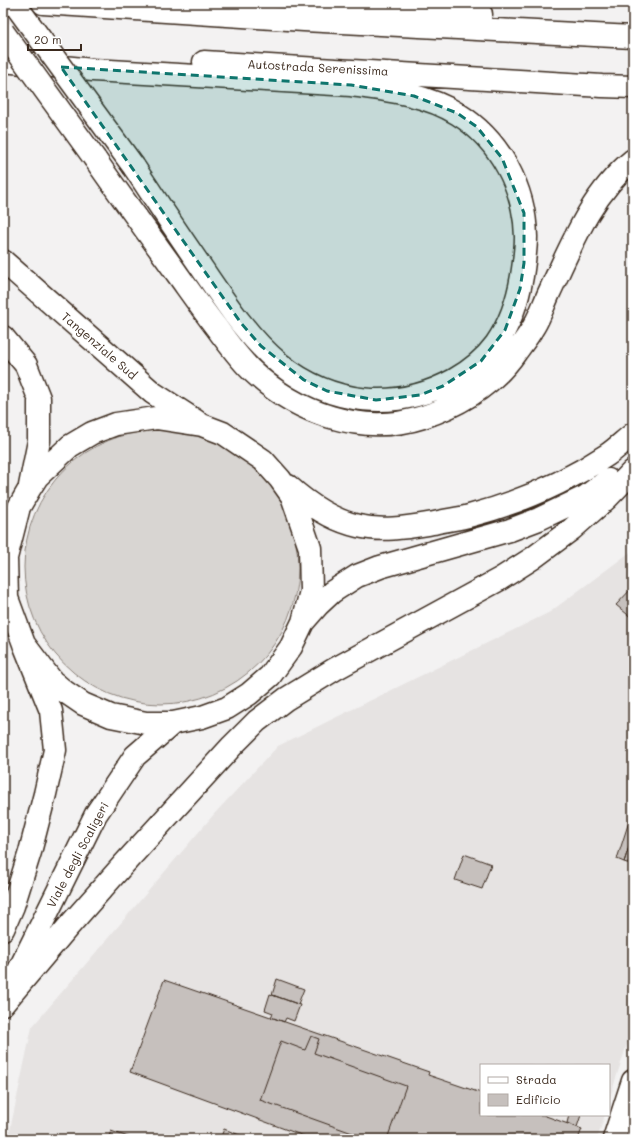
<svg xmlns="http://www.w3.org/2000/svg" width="636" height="1142" viewBox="0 0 636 1142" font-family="Mali,sans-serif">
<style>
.built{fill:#e6e3e2}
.green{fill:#d8d5d2;stroke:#8a8078}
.building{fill:#c6c0bd;stroke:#3b2a1e}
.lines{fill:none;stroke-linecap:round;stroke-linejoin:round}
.secondary-casing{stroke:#3b2a1e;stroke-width:25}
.highway-casing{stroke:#3b2a1e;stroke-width:25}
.secondary{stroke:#fff;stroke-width:22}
.highway{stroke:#fff;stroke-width:22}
.highway-bridge-casing{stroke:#3b2a1e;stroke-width:25;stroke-linecap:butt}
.highway-bridge{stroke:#fff;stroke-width:22}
.marked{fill:#0f766e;fill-opacity:0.2;stroke:#0f766e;stroke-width:3;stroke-dasharray:8 5;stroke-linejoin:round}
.labels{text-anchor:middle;stroke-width:4;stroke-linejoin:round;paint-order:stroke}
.street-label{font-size:12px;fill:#3b2a1e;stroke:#fff}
</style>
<rect width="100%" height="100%" fill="#f3f2f2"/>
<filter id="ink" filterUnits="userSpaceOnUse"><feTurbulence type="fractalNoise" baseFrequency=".025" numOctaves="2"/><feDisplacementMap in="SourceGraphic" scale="8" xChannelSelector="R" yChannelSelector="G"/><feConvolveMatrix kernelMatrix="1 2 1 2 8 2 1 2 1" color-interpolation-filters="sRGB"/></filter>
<g filter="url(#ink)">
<path class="built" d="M633 550V1026L615 1081 609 1102V1065H481V1115H605L597 1139H8L32 1027 215 813 278 746 550 612Z"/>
<path class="green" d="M24 567a137 137 0 1 1 274 0a137 137 0 1 1-274 0Z"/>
<path class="building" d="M633 587V619L616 605Z
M633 809V835L624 862 617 859Z
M633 835V865L624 862Z
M464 854 491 864 482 889 455 880Z
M277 979 304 989 298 1004 272 995Z
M164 980 429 1072 428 1075 481 1093V1115H543L582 1129 578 1139H312L130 1072Z
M270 994 300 1005 294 1021 286 1018 284 1022 271 1017 273 1013 265 1010Z
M311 1036 319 1039 314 1053 406 1086 387 1139H369L260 1100 281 1041 305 1050Z
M569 1115H581L577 1127 567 1123Z
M224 1129 250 1139H220Z
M111 1131 134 1139H108Z"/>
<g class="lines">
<g class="secondary-casing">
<path id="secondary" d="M614 1139 633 1081"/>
</g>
<g class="highway-casing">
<path id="highway" d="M43 3 304 20 633 37
M296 3 481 14
M3 61 93 70 351 85C387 90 426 94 458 114 500 140 525 188 526 237 526 250 524 263 522 276 518 300 510 324 496 344 485 359 470 371 454 380 396 412 331 405 280 364 247 337 223 299 199 264 177 232 155 199 134 167
M204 62 602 86 633 87
M95 159C122 198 151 237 178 275 191 293 203 310 216 327 227 342 238 357 251 370 296 413 362 437 423 417 460 405 493 385 516 352 522 344 529 335 534 326 540 316 544 304 549 293 571 246 591 194 633 160
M3 261 153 393 196 421
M3 337 26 365 39 398V441L30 486
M288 486C308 504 332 520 358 526 383 532 409 527 434 523 445 520 458 519 469 516 518 503 565 483 607 455 616 449 624 441 633 434
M304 621 318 605 332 592 357 576 380 567 510 530 539 519 585 497 608 480
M3 929 13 906 30 852 45 794 55 750 51 711 24 644 7 598 6 558 19 507 30 488 37 477 70 446 92 433 116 424 156 418 202 425 223 433 263 460 280 479 292 496 310 548 311 591 303 622 291 647 270 676 249 694 227 708 202 717 173 723H146L111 716 83 704 64 691 52 681 24 644
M15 978 96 814 135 756 173 723
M3 1004 68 927 123 865 232 746 257 721 286 699 335 669 500 579 533 558 572 529 606 499 633 471"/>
</g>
<use href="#secondary" class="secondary"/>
<use href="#highway" class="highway"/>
<g class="highway-bridge-casing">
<path id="highway-bridge" d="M14 3 134 167
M3 32 95 159"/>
</g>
<use href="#highway-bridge" class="highway-bridge"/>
</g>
</g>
<path class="marked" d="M61 67 351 85 414 96 457 113 477 127 502 158 524 213V263L520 289 505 330 481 361 443 386 420 395 376 400 327 391 304 380 261 346 241 323Z"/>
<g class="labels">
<g class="street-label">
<text transform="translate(318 68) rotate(3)" y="4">Autostrada Serenissima</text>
<text transform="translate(99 346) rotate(41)" y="4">Tangenziale Sud</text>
<text transform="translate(78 855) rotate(-62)" y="4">Viale degli Scaligeri</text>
</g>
</g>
<rect width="636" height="1142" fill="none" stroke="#fff" stroke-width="16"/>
<rect x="8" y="8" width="620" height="1126" fill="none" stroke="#3b2a1e" stroke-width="1.5" filter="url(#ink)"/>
<rect x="480" y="1064" width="130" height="52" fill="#ffffff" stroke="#b1aaa5"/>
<rect x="488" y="1077" width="20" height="6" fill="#ffffff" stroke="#b1aaa5"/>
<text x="516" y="1084" font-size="12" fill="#3b2a1e">Strada</text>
<rect x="488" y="1094" width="20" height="12" fill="#c6c0bd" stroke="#b1aaa5"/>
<text x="516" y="1104" font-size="12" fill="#3b2a1e">Edificio</text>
<path d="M28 44v6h53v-6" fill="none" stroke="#3b2a1e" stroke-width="2"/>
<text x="34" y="44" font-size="12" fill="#3b2a1e" stroke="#ffffff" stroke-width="3" paint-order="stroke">20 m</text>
</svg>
